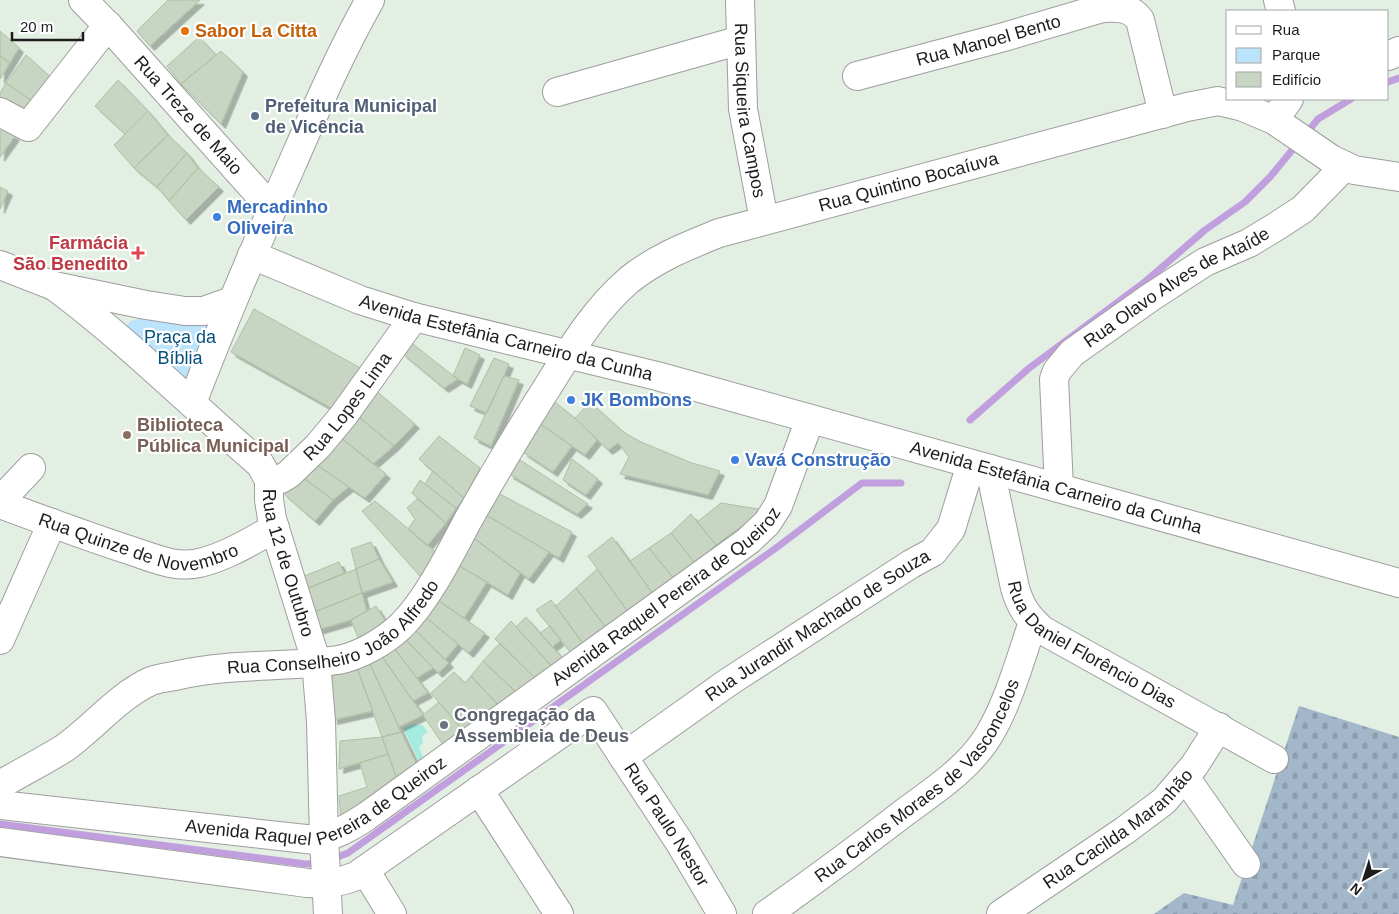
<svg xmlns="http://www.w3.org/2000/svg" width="1399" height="914" viewBox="0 0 1399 914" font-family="Arial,sans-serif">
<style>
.cemetery{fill:url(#cemetery-stones)}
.park{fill:#bbe3fc}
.garden{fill:#a4ecdf}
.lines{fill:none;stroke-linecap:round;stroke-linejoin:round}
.stream{stroke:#c19fdf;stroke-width:7}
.building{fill:#c7d5c2;stroke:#abc1a3;filter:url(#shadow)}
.minor-casing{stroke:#9e9e9e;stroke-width:30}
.minor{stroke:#fff;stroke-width:28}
.food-dot{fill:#e8710a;stroke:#fff;stroke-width:2}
.service-dot{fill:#5c6f8a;stroke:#fff;stroke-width:2}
.shop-dot{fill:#3f7fe0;stroke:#fff;stroke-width:2}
.health-dot{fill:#e0444e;stroke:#fff;stroke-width:2}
.education-dot{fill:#8d6e63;stroke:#fff;stroke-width:2}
.worship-dot{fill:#6b7280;stroke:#fff;stroke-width:2}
.labels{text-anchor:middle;stroke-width:4.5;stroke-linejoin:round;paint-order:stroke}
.food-label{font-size:18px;font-weight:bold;fill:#c56008;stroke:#fff;text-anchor:start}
.street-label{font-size:18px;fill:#1d1d1d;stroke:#fff}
.service-label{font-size:18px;font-weight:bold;fill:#4e5e75;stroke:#fff;text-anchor:start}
.shop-label{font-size:18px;font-weight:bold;fill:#366cbe;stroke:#fff;text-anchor:start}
.health-label{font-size:18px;font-weight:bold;fill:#be3a42;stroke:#fff;text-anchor:end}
.park-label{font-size:18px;fill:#06507f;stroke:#fff}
.education-label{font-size:18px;font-weight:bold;fill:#785e54;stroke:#fff;text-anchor:start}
.worship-label{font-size:18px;font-weight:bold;fill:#5b616d;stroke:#fff;text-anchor:start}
</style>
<defs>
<pattern id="cemetery-stones" width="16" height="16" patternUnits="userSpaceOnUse" patternTransform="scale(1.25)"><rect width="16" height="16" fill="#a2b7c9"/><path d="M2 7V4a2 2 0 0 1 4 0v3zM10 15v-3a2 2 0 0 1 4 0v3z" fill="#8b9dac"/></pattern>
<filter id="shadow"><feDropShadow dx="4.5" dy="4.5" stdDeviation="0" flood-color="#0004"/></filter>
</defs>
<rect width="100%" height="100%" fill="#e2efe2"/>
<path class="cemetery" d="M1299 706 1399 737V914H1154L1184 893 1233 905Z"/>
<path class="park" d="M141 318 217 325 191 393 126 327 131 321Z"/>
<path class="garden" d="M414 724 422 725 428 732 422 736 423 743 419 747 423 758 419 761 403 728Z"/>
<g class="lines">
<path class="stream" d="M1388 82 1399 78
M1305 135 1318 119 1351 99
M970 420 1028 369 1146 281 1205 230 1245 202 1270 177 1298 143
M0 824 306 864 320 863
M330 860 348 853 776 548 862 483H901"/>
</g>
<path class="building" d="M168 0H200L150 46 137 31Z
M0 31 19 48 10 63 0 56Z
M199 37 216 55 181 84 167 66Z
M221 51 243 72 221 124 181 84Z
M26 55 54 80 35 103 6 83Z
M0 56 10 63 0 79Z
M118 80 148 111 125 134 95 106Z
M6 83 35 103 24 118 0 103V93Z
M148 111 168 135 134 168 114 145Z
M0 128 15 136 0 157Z
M168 135 187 153 157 187 134 168Z
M187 153 198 168 169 201 157 187Z
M198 168 219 187 186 220 169 201Z
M0 187 8 191 0 209Z
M254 309 364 370 340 413 231 352Z
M413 344 442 367 458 379 444 388 402 353Z
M465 348 480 355 467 384 453 376Z
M494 358 509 364 487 413 470 406Z
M504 376 519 380 491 446 474 438Z
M374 389 415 424 394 446 354 413Z
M551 399 575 418 597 440 585 455 536 421Z
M590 402 625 433 641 442 692 463 720 471 708 495 620 474 629 457 618 443 608 450 575 418Z
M354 413 394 446 373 464 339 436Z
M536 421 572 446 553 472 523 452Z
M339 436 386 474 365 498 314 463Z
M439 436 480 468 464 498 419 459Z
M517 458 588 504 577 514 509 474Z
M572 459 598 479 586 495 563 480Z
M314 463 349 487 333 500 301 476Z
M433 471 464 498 456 508 425 484Z
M301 476 333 500 315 521 283 493Z
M420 480 456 508 446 523 412 493Z
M496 492 572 532 559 558 486 515Z
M417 499 446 523 427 546 408 529 415 519 407 508Z
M375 501 437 553 420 576 362 511Z
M721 503 764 510 716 545 697 522Z
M691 514 716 545 695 563 671 533Z
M486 515 549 552 529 579 472 537Z
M671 533 695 563 674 579 649 548Z
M472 537 520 573 508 595 458 565Z
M612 537 653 594 628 612 588 556Z
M371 542 379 559 356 569 351 549Z
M649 548 674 579 653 594 630 561Z
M379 559 393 582 362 593 356 569Z
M339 562 344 573 304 590 302 577Z
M458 565 487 582 464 618 436 599Z
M356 569 362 593 312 613 304 590Z
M597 569 628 612 606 628 576 588Z
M576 588 606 628 584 645 556 606Z
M362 593 367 611 351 620 317 630 312 613Z
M436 599 485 633 469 653 423 615Z
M551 600 584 645 572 654 536 610Z
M376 606 387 624 359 640 351 620Z
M423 615 458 644 445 660 413 628Z
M526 617 566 662 555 670 516 627Z
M511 621 555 670 539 682 495 639Z
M550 626 561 640 552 647 540 633Z
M413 628 449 663 438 673 403 637Z
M403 637 433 668 417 678 394 648Z
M500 643 539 682 519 695 483 661Z
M394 648 428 693 413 701 381 655Z
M381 655 423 715 399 727 369 662Z
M483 661 519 695 501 708 471 676Z
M369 662 401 732 382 737 357 668Z
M357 668 373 711 333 720 332 676Z
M454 672 465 683 471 676 501 708 467 735 431 693Z
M439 702 467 735 448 752 423 715Z
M401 732 419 769 398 782 382 737Z
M382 737 388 754 339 769 340 741Z
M388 754 398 782 341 819 339 796 367 787 360 763Z"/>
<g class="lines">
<g class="minor-casing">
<g id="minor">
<path id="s1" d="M83 0 113 31 272 209"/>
<path id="s2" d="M740 0 743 109 764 220"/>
<path d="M1278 0 1281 11"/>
<path d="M1388 56 1399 51"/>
<path id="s3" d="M857 76 1004 37 1102 8C1117 7 1131 7 1140 20L1163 114"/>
<path d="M557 92 741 40"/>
<path d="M0 112 28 127 108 25"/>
<path d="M1274 120 1289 99"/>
<path id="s4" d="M252 255 360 300 414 317 657 376 1399 583"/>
<path d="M0 265 54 286 146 305 185 311H204L232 301"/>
<path id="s5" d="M54 286C127 340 191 405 260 464L269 480V500L272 519 316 661 321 721 324 838 328 914"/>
<path d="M192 403C223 322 257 243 292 164 316 109 340 53 370 0"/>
<path id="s6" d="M990 469 1015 588C1021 608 1027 616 1042 630L1274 759"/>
<path id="s7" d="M269 480 281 479 289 474 318 446 343 416 414 317"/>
<path id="s8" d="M1059 488 1054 379 1057 371 1072 353 1151 297 1205 262 1249 243 1277 226 1303 209 1345 166"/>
<path d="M0 501 31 468"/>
<path id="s9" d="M0 504C43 520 86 536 129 550 151 557 176 569 199 563 226 557 251 541 275 528"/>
<path d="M0 640 52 523"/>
<path id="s10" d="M623 757 730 681 911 564 933 552 951 529 971 464"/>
<path d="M1185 777 1246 864"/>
<path id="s11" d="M0 785C20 773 42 762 63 749 92 729 118 696 151 681 159 678 170 677 179 675 231 663 285 668 338 660 360 656 385 641 401 626 428 599 450 554 468 520 493 476 518 433 545 391 570 351 593 311 629 280 656 258 687 246 719 233L1187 107 1218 101 1243 107 1274 120 1331 159 1354 170 1399 177"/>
<path d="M479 790 559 914"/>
<path id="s12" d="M0 805 315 840C336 835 349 828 367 816L748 541 767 523 778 506 810 419"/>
<path id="s13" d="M0 842 307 883C325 884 339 883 356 876L593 711 680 843 722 914"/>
<path d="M365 870 392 914"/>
<path id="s14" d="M767 914C814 881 860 847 905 812 935 790 969 768 989 735 1009 701 1020 660 1033 622"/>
<path id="s15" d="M1001 914 1124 831 1164 801 1194 766 1219 727"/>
</g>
</g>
<use href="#minor" class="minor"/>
</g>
<circle class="food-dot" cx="185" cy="31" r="5"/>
<circle class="service-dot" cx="255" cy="116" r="5"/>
<g class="shop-dot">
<circle cx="217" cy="217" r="5"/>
<circle cx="571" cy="400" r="5"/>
<circle cx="735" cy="460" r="5"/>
</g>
<path class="health-dot" d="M135.5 245.5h5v5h5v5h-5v5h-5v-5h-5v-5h5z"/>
<circle class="education-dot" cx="127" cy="435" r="5"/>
<circle class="worship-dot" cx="444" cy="725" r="5"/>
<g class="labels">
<g class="food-label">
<text x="195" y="37">Sabor La Citta</text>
</g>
<g class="street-label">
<text dy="6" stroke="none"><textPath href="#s3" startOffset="136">Rua Manoel Bento</textPath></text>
<text dy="6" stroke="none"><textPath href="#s2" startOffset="111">Rua Siqueira Campos</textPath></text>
<text dy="6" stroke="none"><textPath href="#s1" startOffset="156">Rua Treze de Maio</textPath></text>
<text dy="6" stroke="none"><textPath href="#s11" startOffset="1159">Rua Quintino Bocaíuva</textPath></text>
<text dy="6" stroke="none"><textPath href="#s8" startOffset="265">Rua Olavo Alves de Ataíde</textPath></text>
<text dy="6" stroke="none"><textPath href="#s4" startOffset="268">Avenida Estefânia Carneiro da Cunha</textPath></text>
<text dy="6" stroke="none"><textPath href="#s7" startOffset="111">Rua Lopes Lima</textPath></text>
<text dy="6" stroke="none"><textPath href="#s4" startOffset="838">Avenida Estefânia Carneiro da Cunha</textPath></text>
<text dy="6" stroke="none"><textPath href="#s9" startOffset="146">Rua Quinze de Novembro</textPath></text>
<text dy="6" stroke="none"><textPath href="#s5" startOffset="376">Rua 12 de Outubro</textPath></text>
<text dy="6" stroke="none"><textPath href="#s12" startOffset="746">Avenida Raquel Pereira de Queiroz</textPath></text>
<text dy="6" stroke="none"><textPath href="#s11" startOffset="381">Rua Conselheiro João Alfredo</textPath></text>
<text dy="6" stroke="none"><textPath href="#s10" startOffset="235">Rua Jurandir Machado de Souza</textPath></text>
<text dy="6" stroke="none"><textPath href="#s6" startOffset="219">Rua Daniel Florêncio Dias</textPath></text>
<text dy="6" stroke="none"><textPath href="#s14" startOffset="204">Rua Carlos Moraes de Vasconcelos</textPath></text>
<text dy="6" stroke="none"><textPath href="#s12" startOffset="328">Avenida Raquel Pereira de Queiroz</textPath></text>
<text dy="6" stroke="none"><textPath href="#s13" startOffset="784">Rua Paulo Nestor</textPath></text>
<text dy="6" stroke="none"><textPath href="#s15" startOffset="145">Rua Cacilda Maranhão</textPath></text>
</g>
<g class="service-label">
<text x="265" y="112">Prefeitura Municipal<tspan x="265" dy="21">de Vicência</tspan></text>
</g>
<g class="shop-label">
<text x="227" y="213">Mercadinho<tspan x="227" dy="21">Oliveira</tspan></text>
<text x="581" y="406">JK Bombons</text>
<text x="745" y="466">Vavá Construção</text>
</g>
<g class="health-label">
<text x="128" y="249">Farmácia<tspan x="128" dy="21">São Benedito</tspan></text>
</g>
<g class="park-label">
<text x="180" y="343">Praça da<tspan x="180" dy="21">Bíblia</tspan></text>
</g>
<g class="education-label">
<text x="137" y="431">Biblioteca<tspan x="137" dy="21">Pública Municipal</tspan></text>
</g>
<g class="worship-label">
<text x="454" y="721">Congregação da<tspan x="454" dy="21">Assembleia de Deus</tspan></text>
</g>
</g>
<rect x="1226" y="10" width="162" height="90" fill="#ffffff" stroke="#a5a5a5"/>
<rect x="1236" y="26" width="25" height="8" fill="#ffffff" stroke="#a5a5a5"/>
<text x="1272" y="35" font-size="15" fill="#1d1d1d">Rua</text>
<rect x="1236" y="48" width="25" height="15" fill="#bbe3fc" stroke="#a5a5a5"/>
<text x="1272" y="60" font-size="15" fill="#1d1d1d">Parque</text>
<rect x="1236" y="72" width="25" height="15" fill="#c7d5c2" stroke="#a5a5a5"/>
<text x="1272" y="85" font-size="15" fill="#1d1d1d">Edifício</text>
<g transform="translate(1364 879) rotate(219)" stroke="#ffffff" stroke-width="4" paint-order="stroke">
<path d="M0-4L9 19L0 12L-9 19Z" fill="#1d1d1d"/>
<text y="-8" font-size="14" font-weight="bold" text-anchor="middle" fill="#1d1d1d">N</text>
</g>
<path d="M12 32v8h71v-8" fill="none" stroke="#1d1d1d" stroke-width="2.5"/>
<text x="20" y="32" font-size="15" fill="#1d1d1d" stroke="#ffffff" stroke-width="4" paint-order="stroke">20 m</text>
</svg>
